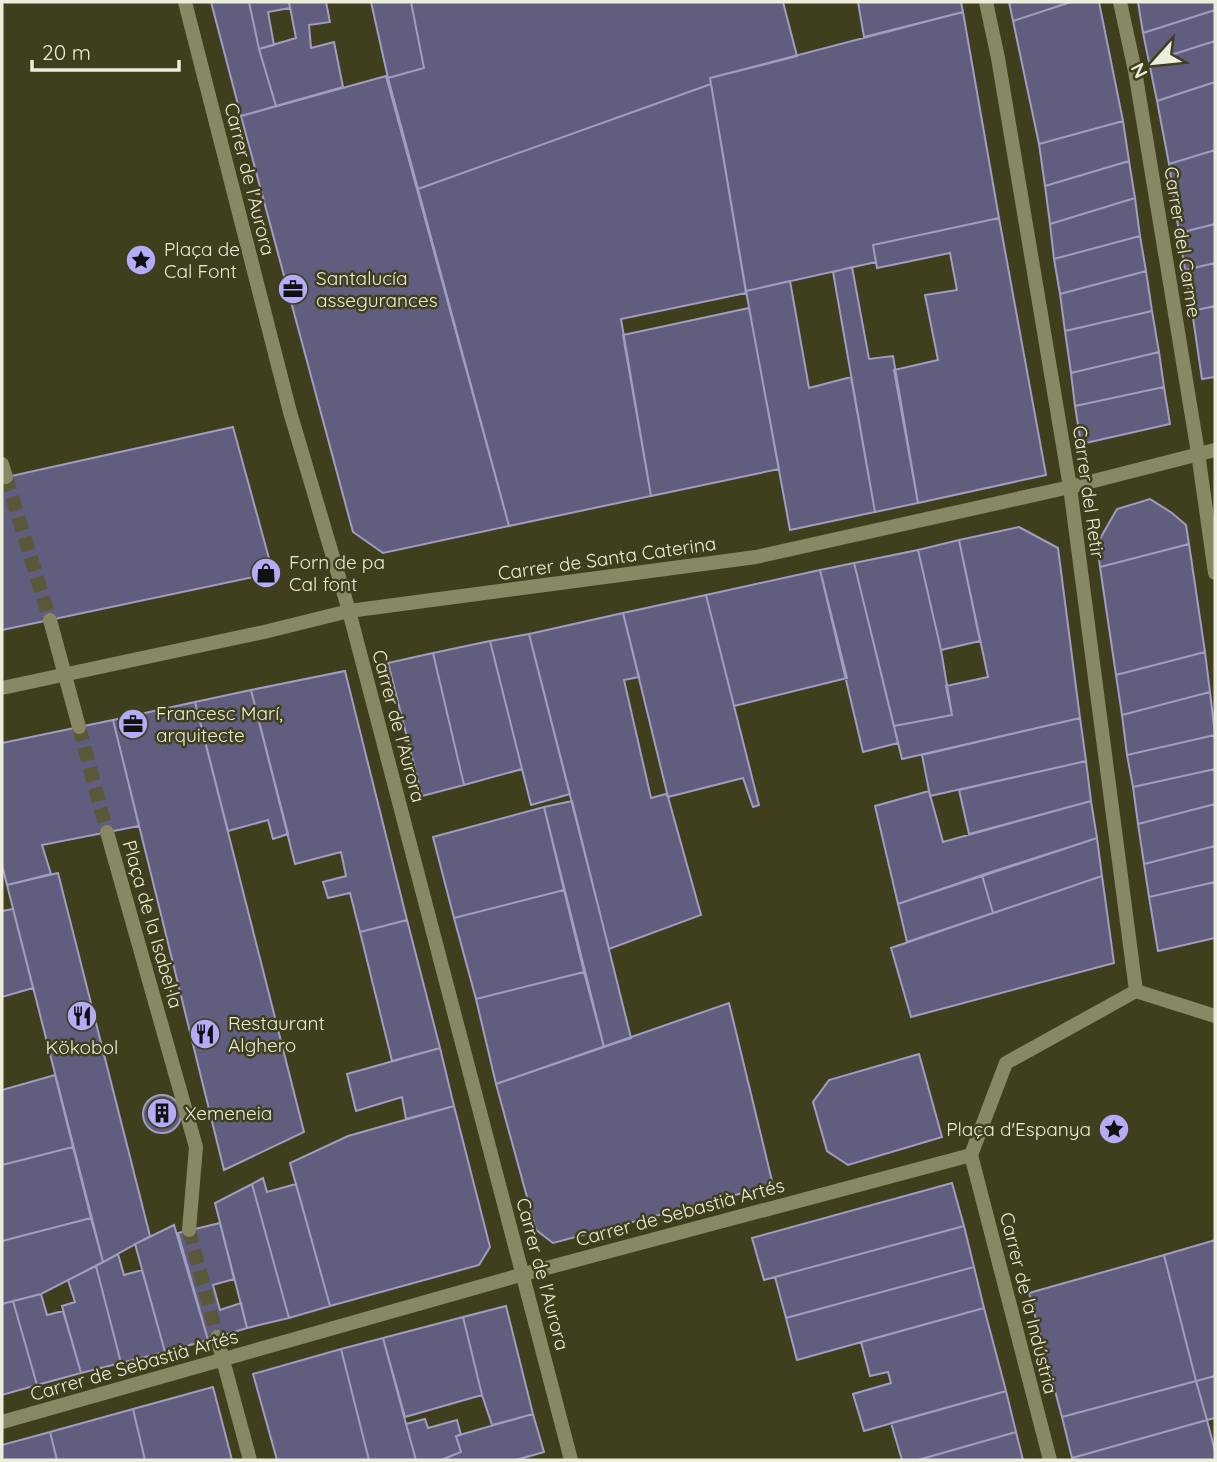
<svg xmlns="http://www.w3.org/2000/svg" width="1217" height="1462" viewBox="0 0 1217 1462" font-family="Quicksand,sans-serif">
<style>
.building{fill:#605d7e;stroke:#a09dc0;stroke-width:2}
.lines{fill:none;stroke-linecap:round;stroke-linejoin:round}
.pedestrian-tunnel{stroke:#59593a;stroke-width:14;stroke-dasharray:14 7;stroke-linecap:butt}
.pedestrian{stroke:#888964;stroke-width:14}
.minor{stroke:#888964;stroke-width:14}
.labels{text-anchor:middle;stroke-width:5;stroke-linejoin:round;paint-order:stroke}
.street-label{font-size:19px;fill:#ecedda;stroke:#3f3f1e}
.poi-label{font-size:19px;fill:#ecedda;stroke:#3f3f1e;text-anchor:start}
</style>
<rect width="100%" height="100%" fill="#3f3f1e"/>
<path class="building" d="M211 2H249L259 49 276 106 241 116Z
M249 2H289L290 8 268 12 274 45 259 49Z
M289 2H326L330 22 309 25 311 48 334 42 343 87 276 106 259 49 296 38Z
M371 2H411L424 68 388 78Z
M411 2H783L797 56 710 78 711 84 418 189 388 78 424 68Z
M858 2H961L963 12 864 37Z
M1009 2H1071L1013 21Z
M1071 2H1099L1123 121 1039 144 1013 21Z
M1138 2H1215V10L1143 33Z
M1215 10V41L1149 62 1143 33Z
M963 12 999 218 873 245 876 262 746 291 710 78Z
M1215 41V82L1157 101 1149 62Z
M386 76 509 526 383 553 353 532 241 116Z
M1215 82V150L1169 164 1157 101Z
M711 84 746 293 621 319 651 496 509 526 418 189Z
M1123 121 1129 161 1045 186 1039 144Z
M1215 150V224L1179 233 1169 164Z
M1129 161 1135 198 1050 224 1045 186Z
M1135 198 1140 236 1054 259 1050 224Z
M999 218 1046 475 918 503 894 370 938 360 925 295 957 290 950 253 877 268 873 245Z
M1215 224V263L1185 270 1179 233Z
M1140 236 1146 271 1060 294 1054 259Z
M1215 263V306L1192 311 1185 270Z
M852 267 869 359 893 356 918 503 875 512 833 272Z
M1146 271 1152 311 1065 331 1060 294Z
M790 281 809 388 851 377 875 512 790 530 746 291Z
M1215 306V377L1202 379 1192 311Z
M749 308 779 469 651 496 623 335Z
M1152 311 1159 352 1071 373 1065 331Z
M1159 352 1164 387 1075 406 1071 373Z
M1164 387 1170 424 1081 444 1075 406Z
M233 427 273 573 2 630V478Z
M1150 499 1172 513 1186 525 1189 544 1100 567 1097 544 1117 509Z
M1019 527 1058 548 1080 718 902 759 894 726 952 715 946 686 988 677 959 540Z
M959 540 980 641 941 650 918 550Z
M1189 544 1205 652 1116 675 1100 567Z
M918 550 941 650 952 715 894 726 854 563Z
M854 563 898 743 863 752 820 570Z
M820 570 847 678 734 706 706 595Z
M706 595 759 805 753 807 743 778 668 797 623 613Z
M623 613 639 677 624 680 651 798 666 794 668 797 701 915 609 949 529 634Z
M529 634 570 794 531 805 490 641Z
M490 641 522 769 464 785 433 653Z
M1205 652 1210 692 1122 715 1116 675Z
M433 653 464 785 422 796 388 663Z
M345 671 407 920 360 932 350 893 328 898 323 882 346 876 341 852 295 864 251 690Z
M251 690 288 834 273 839 268 820 228 831 195 702Z
M1210 692 1215 735 1127 755 1122 715Z
M195 702 304 1132 224 1170 113 720Z
M1080 718 1086 761 930 796 922 755Z
M113 720 139 826 42 845 51 874 7 885 2 865V743Z
M1215 735V769L1133 787 1127 755Z
M1086 761 1091 801 969 834 959 790Z
M1215 769V804L1138 824 1133 787Z
M929 791 943 842 1091 801 1097 838 898 904 875 806Z
M572 801 631 1038 604 1047 544 807Z
M1215 804V846L1144 864 1138 824Z
M544 807 564 890 454 918 433 837Z
M1097 838 1102 876 993 913 982 875Z
M1215 846V882L1149 897 1144 864Z
M58 873 150 1236 103 1262 7 885Z
M982 875 993 913 907 942 898 904Z
M1102 876 1114 963 911 1017 891 948Z
M1215 882V938L1158 951 1149 897Z
M564 890 584 972 476 999 454 918Z
M13 909 33 988 2 997V911Z
M407 920 440 1048 392 1061 360 932Z
M584 972 604 1047 496 1084 476 999Z
M729 1003 773 1185 553 1243 536 1230 496 1084Z
M440 1048 454 1106 406 1119 402 1097 356 1111 347 1074Z
M919 1054 942 1137 848 1165 827 1151 813 1102 829 1080Z
M55 1075 73 1147 2 1165V1090Z
M143 1114a19 19 0 1 1 38 0a19 19 0 1 1-38 0Z
M454 1106 490 1247 479 1265 330 1306 290 1163 348 1136Z
M73 1147 91 1218 2 1241V1165Z
M263 1178 267 1192 296 1184 330 1306 289 1318 252 1184Z
M952 1183 964 1226 764 1280 752 1238Z
M252 1184 289 1318 247 1328 215 1203Z
M91 1218 103 1262 41 1294 2 1304V1241Z
M220 1223 234 1279 213 1285 220 1310 241 1303 247 1328 208 1340 178 1233Z
M174 1225 208 1340 165 1352 135 1244Z
M964 1226 974 1267 786 1318 775 1277Z
M1215 1240V1376L1196 1381 1164 1255Z
M118 1254 124 1275 142 1270 165 1352 121 1363 96 1266Z
M1164 1255 1196 1381 1062 1417 1029 1293Z
M96 1266 121 1363 81 1373 62 1306 75 1302 68 1280Z
M974 1267 984 1308 797 1360 786 1318Z
M41 1294 47 1315 63 1311 81 1373 37 1385 13 1301Z
M13 1301 37 1385 2 1395V1304Z
M506 1306 533 1414 492 1425 482 1395 463 1317Z
M984 1308 1006 1391 864 1431 853 1394 891 1383 888 1372 870 1376 861 1342Z
M463 1317 482 1395 405 1417 383 1338Z
M383 1338 406 1424 416 1460H369L341 1349Z
M341 1349 369 1460H277L253 1374Z
M1215 1376V1418L1207 1420 1196 1381Z
M1196 1381 1207 1420 1072 1458 1062 1417Z
M213 1387 232 1460H145L133 1409Z
M1006 1391 1016 1432 918 1460H902L891 1423Z
M133 1409 145 1460H57L50 1432Z
M533 1414 544 1452 516 1460H441L461 1452 456 1436Z
M425 1419 428 1428 457 1420 461 1435 456 1436 461 1452 441 1460H416L406 1424Z
M1207 1420 1215 1451V1460H1072V1458Z
M50 1432 57 1460H2V1445Z
M1016 1432 1023 1460H918Z"/>
<g class="lines">
<path class="pedestrian-tunnel" d="M6 477 50 620
M79 727 107 832
M189 1230 217 1337"/>
<path class="pedestrian" d="M2 464 6 477
M50 620 79 727
M107 832 196 1147 189 1230
M217 1337 223 1360"/>
<path class="minor" d="M185 2 290 412 349 611 571 1460
M986 2 998 58 1070 487 1136 991
M1120 2 1135 71 1198 453 1215 573
M2 688 264 632 349 611 756 557 1070 487 1215 450
M971 1155 1050 1460
M223 1360 250 1460
M2 1422 524 1274 971 1155 1006 1063 1136 991 1215 1016"/>
</g>
<defs>
<g id="sight-disc" transform="scale(1.575)"><circle r="9.5" fill="#b5acf8" stroke="#3f3f1e"/><path d="M0-6L1.8-2.2L6-1.7L2.9 1.2L3.7 5.4L0 3.3L-3.7 5.4L-2.9 1.2L-6-1.7L-1.8-2.2Z" fill="#111"/></g>
<g id="office-disc" transform="scale(1.575)"><circle r="9.5" fill="#b5acf8" stroke="#3f3f1e"/><path d="M-6-3h4V-5.5h4V-3h4V5H-6ZM-1-4.5V-3h2v-1.5ZM-6 0V1H6V0Z" fill="#111"/></g>
<g id="shop-disc" transform="scale(1.575)"><circle r="9.5" fill="#b5acf8" stroke="#3f3f1e"/><path d="M-5-2.5h2.3a2.7 3.5 0 0 1 5.4 0H5L5.5 6h-11ZM-1.5-2.5h3a1.5 2.3 0 0 0-3 0Z" fill="#111"/></g>
<g id="restaurant-disc" transform="scale(1.575)"><circle r="9.5" fill="#b5acf8" stroke="#3f3f1e"/><path d="M-5-6h1v4h1v-4h1v4h1v-4h1v5L-1.5 .5V6h-2V.5L-5-1ZM5-6V6H3V1.5H1.5Q1.5-4 5-6Z" fill="#111"/></g>
<g id="building-disc" transform="scale(1.575)"><circle r="9.5" fill="#b5acf8" stroke="#3f3f1e"/><path d="M-4-6H4V6H1V3H-1V6H-4ZM-2.5-4.3h1.7v1.8h-1.7ZM.8-4.3h1.7v1.8H.8ZM-2.5-1h1.7V.8h-1.7ZM.8-1h1.7V.8H.8Z" fill="#111"/></g>
</defs>
<g fill-rule="evenodd">
<use href="#sight-disc" x="141" y="260"/>
<use href="#office-disc" x="293" y="289"/>
<use href="#shop-disc" x="266" y="573"/>
<use href="#office-disc" x="133" y="724"/>
<use href="#restaurant-disc" x="82" y="1016"/>
<use href="#restaurant-disc" x="205" y="1034"/>
<use href="#building-disc" x="162" y="1113"/>
<use href="#sight-disc" x="1114" y="1129"/>
</g>
<g class="labels">
<g class="street-label">
<text transform="translate(250 179) rotate(76)" y="7">Carrer de l'Aurora</text>
<text transform="translate(1183 242) rotate(81)" y="7">Carrer del Carme</text>
<text transform="translate(1089 492) rotate(82)" y="7">Carrer del Retir</text>
<text transform="translate(607 558) rotate(-8)" y="7">Carrer de Santa Caterina</text>
<text transform="translate(399 726) rotate(75)" y="7">Carrer de l'Aurora</text>
<text transform="translate(153 924) rotate(74)" y="7">Plaça de la Isabel·la</text>
<text transform="translate(680 1212) rotate(-15)" y="7">Carrer de Sebastià Artés</text>
<text transform="translate(543 1274) rotate(75)" y="7">Carrer de l'Aurora</text>
<text transform="translate(1029 1303) rotate(76)" y="7">Carrer de la Indústria</text>
<text transform="translate(134 1365) rotate(-16)" y="7">Carrer de Sebastià Artés</text>
</g>
<g class="poi-label">
<text x="164" y="256">Plaça de<tspan x="164" dy="22">Cal Font</tspan></text>
<text x="316" y="285">Santalucía<tspan x="316" dy="22">assegurances</tspan></text>
<text x="289" y="569">Forn de pa<tspan x="289" dy="22">Cal font</tspan></text>
<text x="156" y="720">Francesc Marí,<tspan x="156" dy="22">arquitecte</tspan></text>
<text x="228" y="1030">Restaurant<tspan x="228" dy="22">Alghero</tspan></text>
<text x="82" y="1054" text-anchor="middle">Kökobol</text>
<text x="185" y="1120">Xemeneia</text>
<text x="1091" y="1136" text-anchor="end">Plaça d'Espanya</text>
</g>
</g>
<rect width="1217" height="1462" fill="none" stroke="#ecedda" stroke-width="7"/>
<g transform="translate(1154 63) rotate(243)" stroke="#3f3f1e" stroke-width="5" paint-order="stroke">
<path d="M0-5L12 26L0 18L-12 26Z" fill="#ecedda"/>
<text y="-10" font-size="19" font-weight="bold" text-anchor="middle" fill="#ecedda">N</text>
</g>
<path d="M32 60v10h147v-10" fill="none" stroke="#ecedda" stroke-width="3.5"/>
<text x="42" y="60" font-size="21" fill="#ecedda" stroke="#3f3f1e" stroke-width="5" paint-order="stroke">20 m</text>
</svg>
